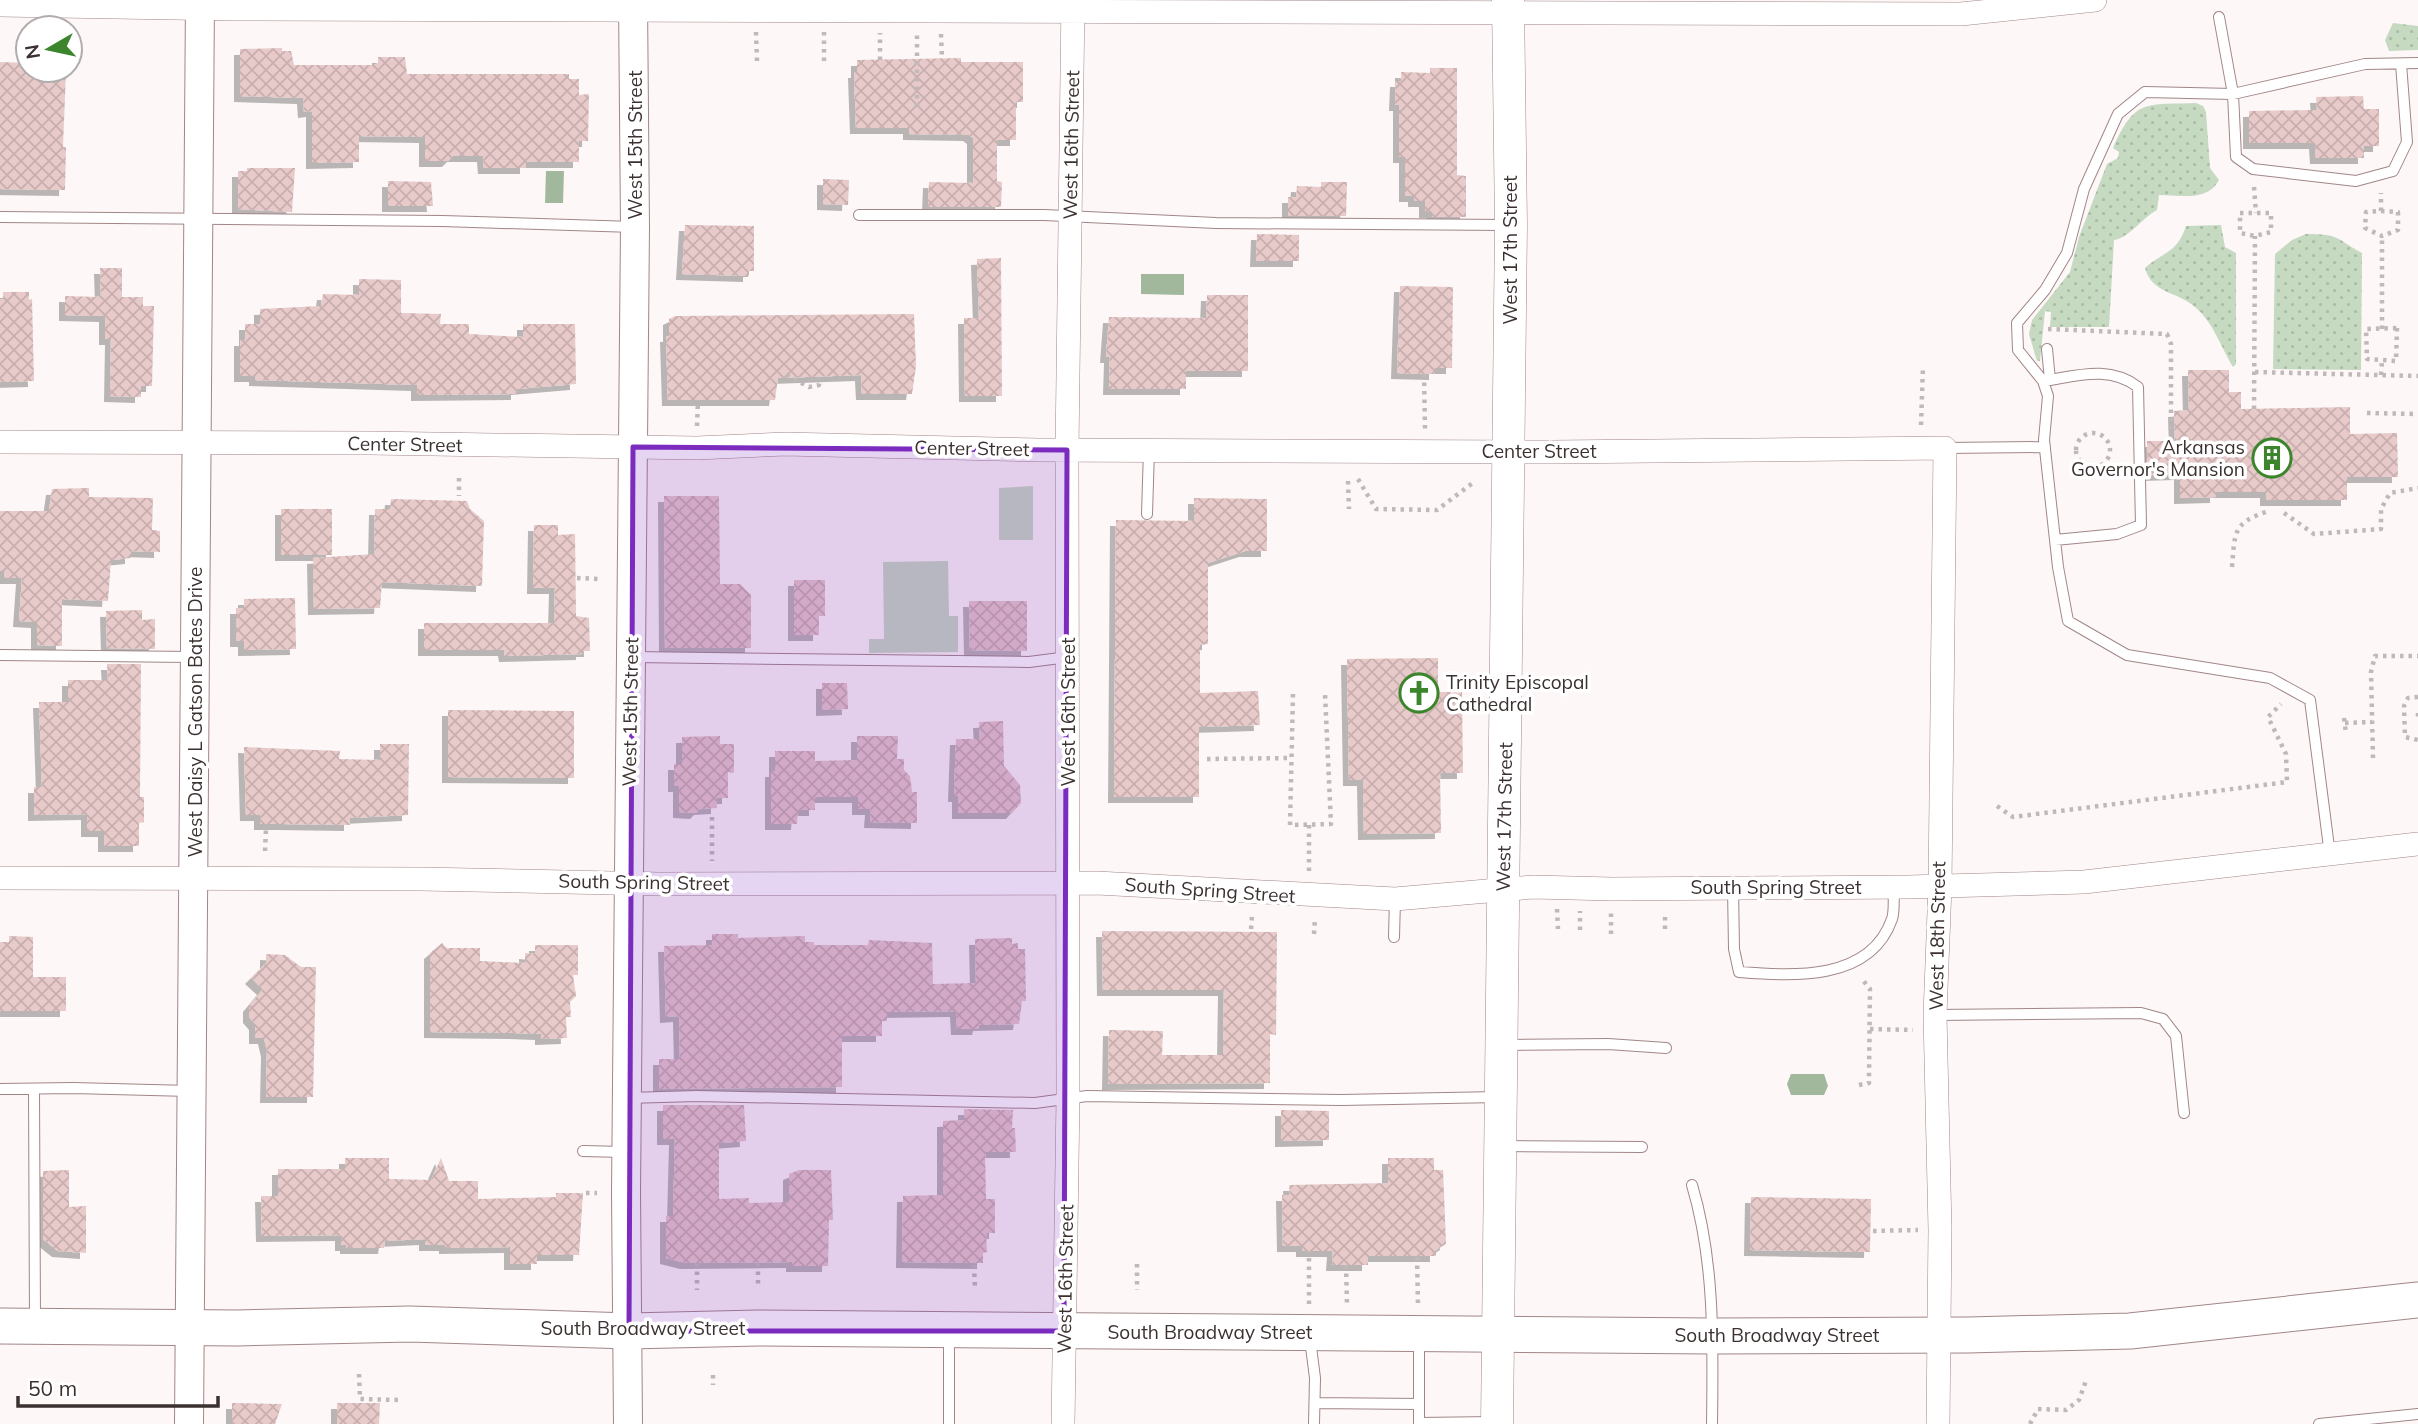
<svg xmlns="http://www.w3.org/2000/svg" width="2418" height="1424" viewBox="0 0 2418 1424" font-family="Mulish,sans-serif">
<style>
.grass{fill:url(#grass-dots)}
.park{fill:#c5dac1}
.water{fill:#a2b89d}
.building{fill:url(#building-cross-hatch);filter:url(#shadow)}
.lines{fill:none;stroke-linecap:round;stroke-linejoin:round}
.service-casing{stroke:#a28687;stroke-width:12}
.minor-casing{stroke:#a28687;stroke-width:24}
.tertiary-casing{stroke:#a28687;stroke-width:30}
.secondary-casing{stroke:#a28687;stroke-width:33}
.primary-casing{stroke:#a28687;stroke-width:37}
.path{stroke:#c1b9b9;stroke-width:4.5;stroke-dasharray:3.5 5;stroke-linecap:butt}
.service{stroke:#fff;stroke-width:10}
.minor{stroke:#fff;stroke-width:23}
.tertiary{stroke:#fff;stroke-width:28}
.secondary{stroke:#fff;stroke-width:32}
.primary{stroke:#fff;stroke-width:35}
.marked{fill:#7b2cbf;fill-opacity:0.2;stroke:#7b2cbf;stroke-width:5;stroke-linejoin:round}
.labels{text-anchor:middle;stroke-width:7;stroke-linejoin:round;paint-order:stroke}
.street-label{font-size:19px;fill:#3c3131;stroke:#fff}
.poi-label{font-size:19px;fill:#3c3131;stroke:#fff;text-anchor:end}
</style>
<defs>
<pattern id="grass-dots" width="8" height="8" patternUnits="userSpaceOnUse" patternTransform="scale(1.75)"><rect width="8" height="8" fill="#c5dac1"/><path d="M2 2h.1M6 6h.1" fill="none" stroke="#aabca6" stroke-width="1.8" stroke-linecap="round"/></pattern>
<pattern id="building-cross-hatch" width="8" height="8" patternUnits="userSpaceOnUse" patternTransform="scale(1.75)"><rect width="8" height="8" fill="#e8caca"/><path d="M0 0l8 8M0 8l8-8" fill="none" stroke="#c8aeae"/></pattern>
<filter id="shadow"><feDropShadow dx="-6" dy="6" stdDeviation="0" flood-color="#0004"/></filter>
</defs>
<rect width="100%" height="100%" fill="#fdf7f7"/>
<path class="grass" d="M2393 23 2418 26V50L2389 51 2385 40Z
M2196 103 2203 106 2206 112 2210 168 2219 180C2207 202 2182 195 2159 195L2157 210C2142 218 2129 238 2114 240L2109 327H2050L2051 312 2045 311 2040 361H2037L2029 334 2032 320 2070 272 2079 237 2107 164 2118 158 2119 152 2113 148C2135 98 2146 105 2196 103Z
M2221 225 2225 247 2236 253V364L2233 367C2221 347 2213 322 2195 307 2177 291 2152 294 2145 268 2162 252 2177 254 2186 226Z
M2306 234C2341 234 2336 239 2362 253L2361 370 2273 369 2275 254 2292 240Z"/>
<path class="park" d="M1033 486V540H999V488Z
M948 561 949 616H958V652L869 653V639H884L883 562Z"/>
<path class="water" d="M546 171H564L563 203H545Z
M1141 274H1184V295L1141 294Z
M1791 1074H1824L1828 1086 1824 1095H1791L1787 1084Z"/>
<path class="building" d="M282 48V51H291L294 65H374L378 63V57H405L407 74H569V79H579V95L589 94 588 141H579V162H526V168H484L483 156H453L448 161H425V137L359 136V162L312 163V111L304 112 303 98 240 96V49Z
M961 58V62H1023V102H1016V140H997V181L1002 182 1001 207H928L929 182 973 183V138L969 135 909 134V128H856L854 72H857V60Z
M0 62 28 63V70H66L63 147H66L65 190 0 189Z
M1430 68H1457V175L1466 176V217H1432V212H1425V201H1414V196H1405V157H1399V105H1395L1396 81H1401V72L1430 73Z
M2363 96 2364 109H2379V146H2364V158H2316L2315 143H2249V111L2317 110 2316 97Z
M247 168H295L292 212 238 209V171H247Z
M823 179 849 180 848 205 823 204Z
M388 181 431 182 433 206H388Z
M1321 182H1347L1346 216H1288V197H1296L1297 186 1321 187Z
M685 225 754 226V271H749V276L682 274Z
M1257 234 1299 235V261H1256Z
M1001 258 1002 396H965L964 318H979L977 259Z
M100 268H122V297H143V306H154L152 386H141V397L110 396 111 339H105V316L65 315V296L101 297Z
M359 279 401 280V313L441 314 440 324H469V334L523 337V324H575L576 384 517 389V394L417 395V385L255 380V376H240V340H245V324H260V309L321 306 323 294 359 295Z
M1400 286 1453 287 1452 368H1435V374L1397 373Z
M3 292H29V300L32 299 34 381 0 382V299H3Z
M1207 295H1248V371H1186V389H1109L1110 357H1106L1109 317 1206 318Z
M914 314 916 366 912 394H862L861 375 778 378 775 400H668L666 336H669V319L675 316Z
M2188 370H2229V392H2241V409L2350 407V434L2397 433 2398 477H2347V500H2266V492H2216V497L2180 498V474L2148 475 2147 441H2175L2174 411 2189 410Z
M89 488V497L153 498 152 530 160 531V552L131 551V558L111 560 108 601 62 599V646L37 645V622L19 621 22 578H4V571H0V511H49L52 489Z
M664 496H719L720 584H740L751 595V648H665Z
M1194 498 1267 499V551H1245L1208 563V644L1200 645V693L1258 691 1260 725 1199 727V797H1114L1116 520 1194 521Z
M391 499 467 501 470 509 484 521 482 586 382 582 380 608 314 609 313 558 374 554 375 509H390Z
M281 509H332V555H281Z
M534 525H558V535L575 534 576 616 589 618 590 651H582V654L505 656 504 650H424V623H554L555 588H533Z
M794 580H825V616H819V635H794Z
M295 598 296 649 244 650V641H236V608H244V599Z
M969 601H1027V651L970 650Z
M142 610V620L155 619V649L107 648 106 611Z
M1438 658V692H1462L1463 773H1440L1441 833 1364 834 1363 780H1349L1347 659Z
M107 664H141L140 797H144V822L139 823V846H104V831H87V814L34 815V787H42L39 702H68V680H108Z
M822 683H847L848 709 822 710Z
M448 710 574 711V778L448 777Z
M1003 721 1004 766 1020 785 1021 803 1012 813H958V796H954L956 739H980L979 722Z
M720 736V744H734V773L728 772V798H717V808L700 809 696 813 679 812V786H674V764H682V737Z
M857 736H898L897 759H904V770L910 776 912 792H917V823L870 822 871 809H858V797H815V810H798L797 824H771V771H775V751H815V761L857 760Z
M380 744H409L408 815 350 818V825L283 824H260V815H246L244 747 340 751 339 759 380 760Z
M1102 931 1277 932 1276 1035 1270 1034V1083L1108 1084 1109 1030 1163 1031 1162 1055H1223L1224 990H1103Z
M712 934H738V938L805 936V942H814V945H868L869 940 932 943 933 984 976 983 975 939 1012 938V944L1018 943V949H1025L1026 1001H1022L1019 1024 979 1025 978 1029H957L956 1011 887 1012V1021H882V1036H842V1087L659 1089V1059H680L679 1016 666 1017 664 946 712 945Z
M9 936 33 937V977H66V1011H0V942H9Z
M442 943 447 948H480V961L525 963V953L535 954V945H578V975H573L576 996 570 1002 571 1017H566L567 1038 541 1039V1034L514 1033 430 1032V953Z
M266 954 285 955 301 967H316L313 1097H266L267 1051 264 1038H255V1024L249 1017V1006L263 989 251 978 266 963Z
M663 1105H744L746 1141 719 1143V1199L749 1198V1203L789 1202V1174L799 1170H831L833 1220H829L828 1266H792V1262L686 1263 666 1258V1216H673L675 1139H663Z
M964 1109 1013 1110 1012 1128H1015L1016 1152H985L986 1199H995V1233H986L987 1252 983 1253V1263L902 1262 903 1196 943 1195V1121L964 1120Z
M1281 1110 1329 1111V1140L1281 1141Z
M345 1158H389V1179L431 1180 441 1158 449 1181H478V1199L556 1197V1193H583L579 1255H537V1264H510V1247L445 1248V1245H425V1239L385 1241 384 1248H346V1245H341V1235L262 1236 261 1196H278V1169H345Z
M1388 1158H1434V1170H1443L1446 1244 1436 1250V1256H1368V1265H1332L1333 1251H1302V1246H1283L1282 1195H1290L1289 1185 1388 1183Z
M69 1170V1207L86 1206V1253L58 1251 43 1239V1171Z
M1751 1197 1871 1199 1870 1252 1750 1250Z
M232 1403 282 1404 275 1424H232Z
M337 1403H380L379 1424H337Z"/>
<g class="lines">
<g class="service-casing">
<path id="service" d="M2219 17 2233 94 2236 157 2253 169 2356 181 2393 171 2407 142 2401 64
M859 215H1044L1216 223 1507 225
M0 217 442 221 634 227
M2047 349 2050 380
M2043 381C2077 376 2109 365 2138 387L2141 525 2117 534 2055 540
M1945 448 2045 447
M1147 514 1149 450
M0 655 193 657
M633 657 1029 662 1068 657
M2330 855 2310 700 2270 678 2127 655 2068 621 2058 567 2044 440 2048 396 2043 381 2018 350 2017 323 2045 290 2067 253 2084 189 2118 114 2145 92 2233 94 2365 64 2418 63
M1733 888 1734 949 1739 972C1792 976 1870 982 1892 919 1895 910 1893 897 1894 887
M1394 937 1395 899
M1935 1015 2141 1013 2163 1019 2176 1036 2184 1113
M1506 1045 1608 1044 1666 1048
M0 1089 73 1088 190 1091
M34 1089 35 1323
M627 1098 697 1096 1035 1103 1087 1096 1341 1100 1499 1097
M1504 1146 1642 1147
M583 1151 624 1152
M1692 1185C1715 1262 1713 1344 1712 1424
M1310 1339 1315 1378 1314 1424
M1315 1403 1419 1404
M1419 1423 1493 1422
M949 1424V1336
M1419 1424V1339
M2319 1424 2418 1414"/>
</g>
<g class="minor-casing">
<path id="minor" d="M0 5 231 9 1961 14 2095 0
M0 442 370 443 697 448 785 444 1039 450 1553 452 1945 448 1940 886 1935 1015 1940 1229 1938 1424
M0 878 421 879 659 884 1097 883 1395 899 1533 887 1612 889 1908 887 2084 882 2418 844
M1063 1424 1068 1098 1067 450 1073 0"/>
</g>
<g class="tertiary-casing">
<path id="tertiary" d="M189 1424 200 0
M628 1424 626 1193 635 227 633 0"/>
</g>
<g class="secondary-casing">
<path id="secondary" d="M1497 1424 1511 225 1508 0"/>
</g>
<g class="primary-casing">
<path id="primary" d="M0 1326 237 1328 410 1324 629 1331 758 1328 1713 1336 1968 1335 2130 1331 2418 1300"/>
</g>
<path class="path" d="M756 32 757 61
M824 32V62
M941 34 942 58
M880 60V33
M917 107V32
M2254 187 2256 213
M2381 211 2398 212V230L2382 236 2365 228 2366 212Z
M2381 211V193
M2240 213H2271V232L2255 236 2240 233Z
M2397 328 2396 361 2367 359 2366 329Z
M2048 329 2167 334 2171 344V429
M2382 329V236
M2255 372 2418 376
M1424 374 1425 429
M786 375 809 387 819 385V378
M2381 375 2382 360
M2254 409 2255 236
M2367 413 2418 414
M1921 425 1923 366
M697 426 698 400
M2076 450a17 17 0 1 1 34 0a17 17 0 1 1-34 0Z
M459 478V496
M1358 479 1376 509 1437 510 1474 482
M1348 481 1349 509
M2284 513 2314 534 2381 529V509L2390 493 2418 488
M2232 567C2235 534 2232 523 2266 512
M577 578 600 579
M1293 694 1290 825 1331 824 1325 694
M2418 697 2408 698 2404 706 2405 737 2418 740
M2418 713V717
M2344 718 2346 733
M2345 723 2372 722
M2373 758 2371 672 2375 656H2418
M1207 759 1292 758
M1997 806 2013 817 2287 782 2286 754 2268 717 2281 704
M712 817V861
M265 851 266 828
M1309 871V824
M1557 909 1558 929
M1251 929 1252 916
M1665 929V913
M1580 930V911
M1314 934 1315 918
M1611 934V911
M1870 1029 1913 1030
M1859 1085 1869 1083V1077L1870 989 1862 979
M586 1193H597
M1873 1231 1918 1230
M1417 1257 1418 1305
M697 1263V1290
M758 1263V1287
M1137 1264V1290
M974 1265 975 1290
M1346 1265 1347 1305
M1309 1304V1251
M359 1374 360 1399 400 1400
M713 1375V1385
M2030 1424 2038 1409 2066 1410 2079 1400 2087 1378"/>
<use href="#service" class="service"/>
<use href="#minor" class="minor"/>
<use href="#tertiary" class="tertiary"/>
<use href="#secondary" class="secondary"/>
<use href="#primary" class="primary"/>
</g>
<path class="marked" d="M633 447 1067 450 1064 1331H629Z"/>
<defs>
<g id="building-ring" transform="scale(2.0125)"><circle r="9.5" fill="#fff" stroke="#3c852c" stroke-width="1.5"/><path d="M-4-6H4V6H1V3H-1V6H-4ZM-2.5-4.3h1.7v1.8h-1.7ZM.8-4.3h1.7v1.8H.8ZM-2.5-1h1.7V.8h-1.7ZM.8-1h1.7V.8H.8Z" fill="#3c852c"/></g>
<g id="church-ring" transform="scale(2.0125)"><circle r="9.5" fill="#fff" stroke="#3c852c" stroke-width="1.5"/><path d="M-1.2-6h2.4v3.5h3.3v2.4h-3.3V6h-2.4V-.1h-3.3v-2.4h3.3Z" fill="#3c852c"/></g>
</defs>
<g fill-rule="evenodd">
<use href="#building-ring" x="2272" y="458"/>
<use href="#church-ring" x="1419" y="693"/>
</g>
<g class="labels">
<g class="street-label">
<text transform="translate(635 145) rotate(-90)" y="7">West 15th Street</text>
<text transform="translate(1071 145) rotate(-89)" y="7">West 16th Street</text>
<text transform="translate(1510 250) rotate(-90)" y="7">West 17th Street</text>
<text transform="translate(405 444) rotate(1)" y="7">Center Street</text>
<text transform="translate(972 448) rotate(1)" y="7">Center Street</text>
<text x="1539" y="458">Center Street</text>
<text transform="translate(195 712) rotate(-90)" y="7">West Daisy L Gatson Bates Drive</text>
<text transform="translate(630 712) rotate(-89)" y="7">West 15th Street</text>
<text transform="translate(1068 712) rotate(-90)" y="7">West 16th Street</text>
<text transform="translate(1504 817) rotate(-89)" y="7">West 17th Street</text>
<text transform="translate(644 882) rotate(1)" y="7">South Spring Street</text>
<text x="1776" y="894">South Spring Street</text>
<text transform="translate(1210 890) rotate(4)" y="7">South Spring Street</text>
<text transform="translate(1937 936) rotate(-89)" y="7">West 18th Street</text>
<text transform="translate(1065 1279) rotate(-89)" y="7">West 16th Street</text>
<text x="643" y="1335">South Broadway Street</text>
<text x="1210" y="1339">South Broadway Street</text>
<text x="1777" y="1342">South Broadway Street</text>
</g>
<g class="poi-label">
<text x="2245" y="454">Arkansas<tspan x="2245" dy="22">Governor's Mansion</tspan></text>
<text x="1446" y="689" text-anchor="start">Trinity Episcopal<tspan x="1446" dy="22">Cathedral</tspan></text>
</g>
</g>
<g transform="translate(49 49) rotate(261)"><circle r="33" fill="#ffffff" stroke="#b1adad" stroke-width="2"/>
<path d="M0-5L12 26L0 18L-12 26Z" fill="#3c852c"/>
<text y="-10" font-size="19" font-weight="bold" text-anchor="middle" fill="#3c3131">N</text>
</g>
<path d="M18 1396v10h200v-10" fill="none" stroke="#3c3131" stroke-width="3.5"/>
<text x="28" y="1396" font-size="21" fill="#3c3131" stroke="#ffffff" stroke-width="5" paint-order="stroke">50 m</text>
</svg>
